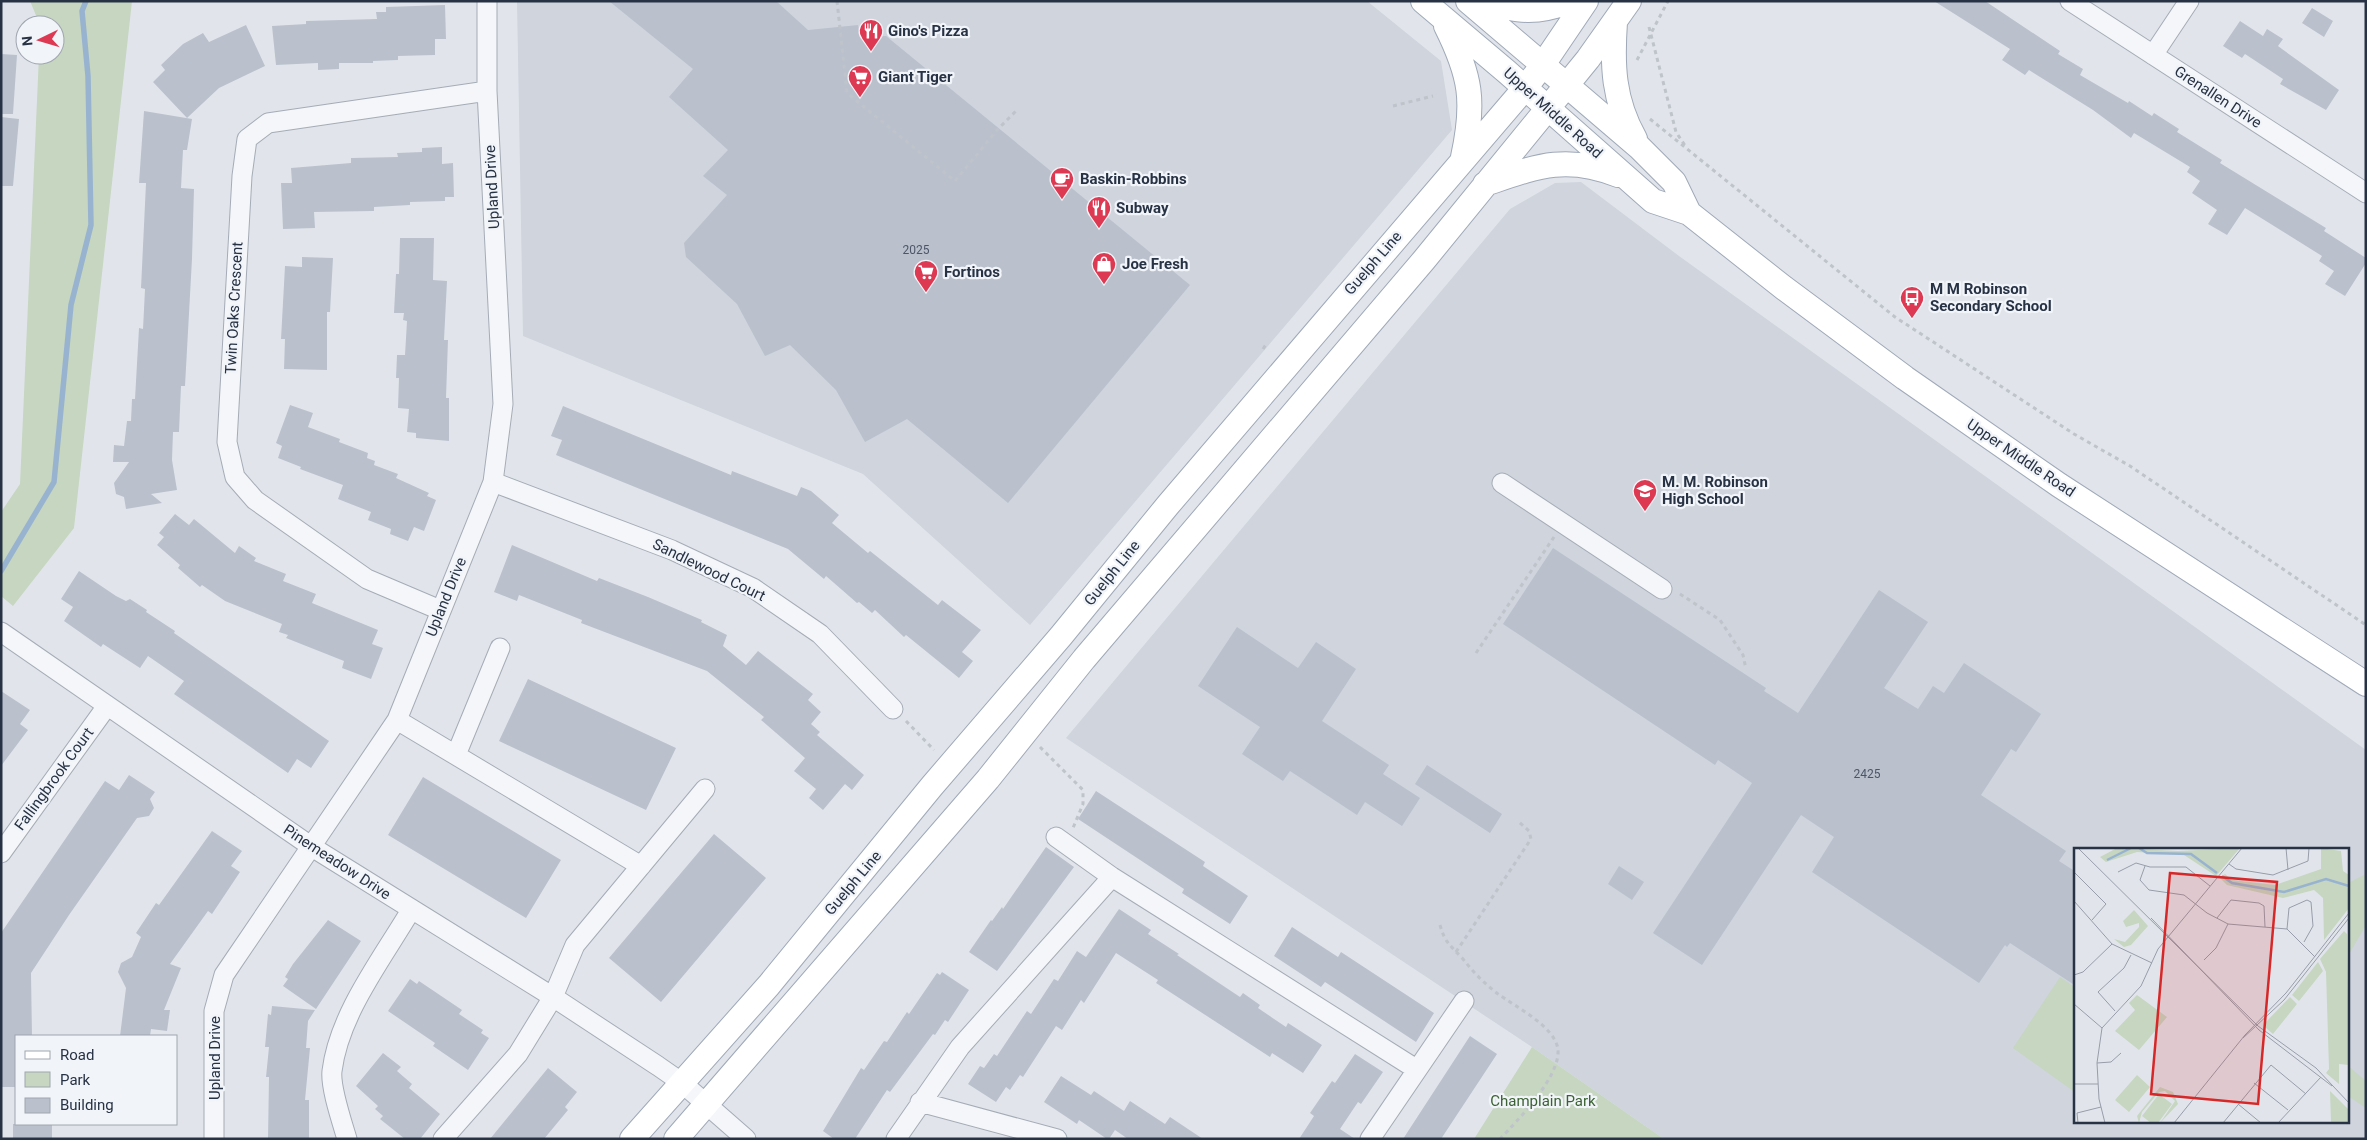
<svg xmlns="http://www.w3.org/2000/svg" width="2367" height="1140" viewBox="0 0 2367 1140" font-family="Roboto,sans-serif">
<style>
.built{fill:#cfd4dd;fill-rule:evenodd}
.green{fill:#c6d6c1}
.lines{fill:none;stroke-linecap:round;stroke-linejoin:round}
.stream{stroke:#98b3cf;stroke-width:5.5}
.building{fill:#bac1cc}
.minor-casing{stroke:#a5acb6;stroke-width:21}
.major-casing{stroke:#9fa9b8;stroke-width:26}
.path{stroke:#bfc3ca;stroke-width:3;stroke-dasharray:4 4;stroke-linecap:butt}
.minor{stroke:#f4f6f9;stroke-width:19}
.major{stroke:#fff;stroke-width:24}
.labels{text-anchor:middle;stroke-width:4.5;stroke-linejoin:round;paint-order:stroke}
.number-label{font-size:12px;fill:#4c5667}
.poi-label{font-size:15px;font-weight:bold;fill:#273245;stroke:#f1f4f8;text-anchor:start}
.street-label{font-size:15px;fill:#273245;stroke:#f1f4f8}
.park-label{font-size:15px;fill:#3c6233;stroke:#f1f4f8}
.inset-river{fill:none;stroke:#98b3cf;stroke-width:2.5}
.inset-road{fill:none;stroke:#979da9;stroke-width:1}
.view{fill:#d62828;fill-opacity:0.15;stroke:#d62828;stroke-width:2.5}
.inset-edge{fill:none;stroke:#273245;stroke-width:2.5}
</style>
<rect width="100%" height="100%" fill="#e1e5eb"/>
<path class="built" d="M517 1H1367L1441 61 1452 130 1030 625 863 474 523 336Z
M1581 182 1679 256 2366 750V1139H1664L1532 1047 1066 738 1510 209 1555 183ZM2076 849H2348V1121H2076Z"/>
<path class="green" d="M30 1H132L74 528 13 606 1 596V512L20 484 39 55H55V25H40Z
M2366 874V925L2348 956V883Z
M2060 977 2076 988V1093L2013 1048Z
M1532 1047 1664 1139H1474Z
M2348 1066 2366 1081V1108L2348 1096Z"/>
<g class="lines">
<path class="stream" d="M1 571 54 482 71 305 91 225 88 76 82 11 86 1"/>
</g>
<path class="building" d="M609 1H776L808 30 858 25 860 37 886 36 1190 285 1008 503 907 419 865 442 836 390 790 345 765 356 737 304 686 257 684 243 727 195 703 176 728 150 669 97 693 69Z
M1934 1H1985L2060 51 2058 54 2083 69 2080 75 2128 103 2129 101 2152 116 2154 113 2179 129 2177 132 2222 160 2220 163 2326 228 2324 231 2366 258V263L2345 296 2325 284 2334 271 2319 261 2322 256 2245 208 2227 235 2208 224 2217 210 2192 193 2200 181 2187 172 2190 167 2134 133 2131 138 2093 110 2029 70 2025 75 2002 60 2010 49Z
M445 5 446 39H435V55L398 56V60L373 61V63H339V69L318 70V63L276 65 272 26 306 24V21L377 19 376 12H386V7Z
M2312 8 2333 21 2324 37 2302 23Z
M2240 21 2263 36 2267 29 2283 39 2278 46 2282 49 2339 90 2326 110 2280 84 2283 79 2245 54 2242 58 2223 46Z
M246 25 265 66 219 88 187 118 153 82 165 70 161 65 183 44 203 33 209 42Z
M1 54 17 55 13 114H1Z
M144 111 192 119 187 150H183L181 188 194 189 192 259 185 386H181L179 432H173L172 460 177 490 151 494 162 503 126 509 124 497 116 494 114 483 129 462H113L114 445 124 446 127 421H131L132 399H135L139 328 143 329 145 289 141 288 146 183H139Z
M1 117 19 119 13 186H1Z
M442 147V164L453 163 454 197H445V201L410 202V205L374 207V211L314 212 315 228 283 229 281 183H292L291 168 351 163V158L398 157 397 153 422 152V148Z
M400 238H434L433 280 447 281 444 340H448L446 398H449V441L416 438V433L407 432 409 409 398 408 399 378H396L397 355H405L407 321 403 320 404 313H394L396 274H399Z
M302 257 333 258 330 312H327V370L284 369 285 339H281L285 266 302 267Z
M290 405 313 413 308 427 340 439 339 442 368 453 367 458 375 461 374 465 398 474 396 478 429 493 427 496 436 500 424 531 414 527 408 541 390 534 391 529 368 520 371 512 338 499 343 485 300 469 301 467 278 458 282 446 276 443Z
M563 406 731 475 732 471 797 496 801 487 811 491 839 515 832 523 868 553 870 551 938 605 942 600 981 630 962 652 973 661 959 678 906 635 904 637 875 610 872 613 859 602 857 603 826 576 824 579 788 549 556 455 562 440 551 436Z
M175 514 189 525 194 519 235 553 239 546 256 558 254 561 286 574 283 581 316 594 312 603 378 630 372 644 383 648 371 679 342 668 344 661 286 638 288 635 279 632 282 624 225 601 202 585 200 587 178 568 180 565 157 545 164 537 159 533Z
M512 545 597 581 599 578 648 597 702 620 701 622 727 635 723 646 746 665 758 651 813 694 808 700 821 712 811 724 820 732 817 735 864 775 852 790 845 784 823 810 809 798 816 789 794 771 805 758 761 720 764 717 707 671 581 623 582 620 519 595 517 601 494 592Z
M1553 548 1766 688 1764 691 1798 713 1879 590 1928 622 1884 688 1918 709 1933 686 1944 693 1964 663 2041 714 2016 752 2011 749 1981 795 2066 851 2059 861 2076 872V986L2010 943 2007 947 2005 945 1979 983 1812 872 1834 837 1801 815 1702 965 1653 933 1752 783 1718 760 1715 765 1503 624Z
M79 571 116 596 126 601 130 599 147 610 146 612 175 631 174 633 329 741 311 768 297 759 288 773 174 694 184 681 148 656 140 668 103 644 101 647 64 621 73 607 61 599Z
M1237 627 1298 668 1316 642 1356 669 1322 721 1389 765 1383 774 1420 798 1402 826 1365 802 1357 815 1290 771 1283 781 1242 754 1260 727 1198 686Z
M528 679 676 748 646 810 499 741Z
M1 691 30 710 20 724 28 730 1 766Z
M1427 765 1502 814 1490 833 1415 784Z
M129 775 155 792 150 799 154 808 149 816 137 818 69 915 31 973 32 1036H16V1087H1V933L105 781 119 790Z
M423 777 561 860 526 918 388 835Z
M1096 791 1205 862 1203 866 1248 896 1230 924 1182 893 1184 889 1078 819Z
M212 831 242 851 231 866 240 872 212 914 208 911 170 964 181 968 164 1010H170L167 1031 151 1029 150 1036H120L126 988 118 972 121 963 132 957 141 937 136 933 156 903 159 905Z
M714 834 766 878 661 1002 609 958Z
M1046 847 1074 867 997 971 969 952 991 920 992 921 1002 907 1003 909Z
M1619 866 1644 882 1632 900 1608 884Z
M1119 909 1151 930 1148 934 1179 954 1177 955 1240 997 1243 993 1260 1005 1258 1008 1286 1027 1288 1023 1322 1045 1303 1073 1272 1053 1270 1057 1156 983 1158 980 1116 953 1084 1003 1081 1000 1062 1030 1056 1026 1023 1077 1020 1075 1010 1090 1006 1087 996 1102 968 1084 980 1066 984 1068 994 1054 997 1056 1027 1011 1031 1014 1054 979 1058 981 1077 951 1086 957Z
M328 920 361 941 316 1009 283 986 288 979 285 977 293 964Z
M1292 927 1338 957 1341 952 1434 1013 1416 1042 1325 982 1321 987 1274 956Z
M942 972 969 990 948 1022 945 1020 935 1035 933 1034 890 1092 887 1090 855 1139H834L823 1131 861 1068 864 1070 884 1041 887 1042 907 1012 909 1014 937 973 940 975Z
M410 979 417 984 419 981 462 1010 459 1014 483 1030 481 1033 489 1038 468 1070 433 1046 435 1043 388 1011Z
M272 1006 315 1010 308 1021 306 1048H310L305 1100H309V1139H268L269 1077H266L269 1047H265L268 1014 271 1015Z
M1470 1036 1497 1054 1441 1139H1403Z
M383 1053 401 1067 397 1071 412 1084 409 1088 440 1114 420 1139H405L380 1119 383 1116 375 1109 378 1106 356 1086Z
M1355 1054 1383 1072 1361 1104 1358 1102 1340 1129 1355 1139H1299L1314 1116 1310 1113 1332 1081 1335 1083Z
M548 1068 577 1092 565 1107 568 1110 544 1139H490Z
M1061 1076 1091 1095 1094 1091 1124 1111 1130 1101 1165 1124 1170 1117 1203 1139H1128L1115 1130 1109 1139H1107L1079 1120 1077 1124 1044 1102Z
M13 1124H52V1139H13Z"/>
<g class="lines">
<g class="minor-casing">
<path id="minor" d="M2070 1 2366 193
M2153 55 2189 1
M493 482 672 550 753 588 820 634 893 709
M1502 483 1662 589
M440 610 367 579 255 500 235 477 227 442 242 176 247 139 268 123 487 91
M1 632 312 847 553 997 658 1066 681 1082 746 1139
M397 720 641 866
M456 755 500 648
M1056 837 1112 877 1416 1069
M1 853 107 706
M920 1102 1057 1139
M214 1139V1011L224 975 397 720 493 482 503 404 487 91V1
M347 1139C342 1122 330 1087 332 1071 339 1014 382 959 411 910
M443 1139 518 1054 553 997 575 945 705 789
M896 1139 960 1047 1112 877
M1370 1139 1464 1001"/>
</g>
<g class="major-casing">
<path id="major" d="M1423 1 1507 72 1653 201 1689 213 1784 288 1905 378 2059 485 2366 684
M1468 1 1639 147 1674 182 1689 213
M1483 1C1519 12 1536 14 1571 1
M1615 22C1612 65 1613 100 1635 139
M1446 26C1471 76 1475 102 1463 157
M1485 184C1535 167 1565 154 1618 175
M632 1139 769 985 932 786 1061 636 1168 505 1525 88 1542 66 1586 1
M676 1139 988 779 1084 659 1424 260 1588 59 1629 1"/>
</g>
<path class="path" d="M837 1 847 93 955 181 998 129 1018 109
M1649 27 1676 132 1686 147
M1637 60 1668 1
M1393 106 1433 96
M1650 119 1895 317 2074 434 2130 466 2366 625
M1263 349 1267 343
M1680 594 1720 620 1743 655 1746 669
M1476 653 1554 537
M906 721 934 750
M1040 747 1083 790V804L1073 828
M1440 925C1445 943 1451 946 1463 959 1473 972 1485 984 1498 994 1516 1007 1556 1027 1558 1050 1560 1077 1518 1120 1500 1139
M1456 952 1531 839 1529 831 1519 822"/>
<use href="#minor" class="minor"/>
<use href="#major" class="major"/>
</g>
<defs>
<g id="restaurant-pin" transform="scale(1.25)"><path d="M0 17L-7.5 6A9.5 9.5 0 1 1 7.5 6Z" fill="#dd3952" stroke="#f1f4f8"/><path d="M-5-6h1v4h1v-4h1v4h1v-4h1v5L-1.5 .5V6h-2V.5L-5-1ZM5-6V6H3V1.5H1.5Q1.5-4 5-6Z" fill="#fff"/></g>
<g id="supermarket-pin" transform="scale(1.25)"><path d="M0 17L-7.5 6A9.5 9.5 0 1 1 7.5 6Z" fill="#dd3952" stroke="#f1f4f8"/><path d="M-6-5.5h2.5l.6 2H6L4.5 2H-2.5L-4.4-4H-6ZM-1.5 3.2a1.3 1.3 0 1 0 .1 0ZM3 3.2a1.3 1.3 0 1 0 .1 0Z" fill="#fff"/></g>
<g id="cafe-pin" transform="scale(1.25)"><path d="M0 17L-7.5 6A9.5 9.5 0 1 1 7.5 6Z" fill="#dd3952" stroke="#f1f4f8"/><path d="M-5.5-4.5H6V0H3Q3 3.5 0 3.5H-2.5Q-5.5 3.5-5.5 0ZM3-3.2v2h1.7v-2ZM-6 4.5H4V6H-6Z" fill="#fff"/></g>
<g id="shop-pin" transform="scale(1.25)"><path d="M0 17L-7.5 6A9.5 9.5 0 1 1 7.5 6Z" fill="#dd3952" stroke="#f1f4f8"/><path d="M-5-2.5h2.3a2.7 3.5 0 0 1 5.4 0H5L5.5 6h-11ZM-1.5-2.5h3a1.5 2.3 0 0 0-3 0Z" fill="#fff"/></g>
<g id="bus-pin" transform="scale(1.25)"><path d="M0 17L-7.5 6A9.5 9.5 0 1 1 7.5 6Z" fill="#dd3952" stroke="#f1f4f8"/><path d="M-5-6H5V4H4V6H2V4H-2V6H-4V4H-5ZM-3.5-4V0h7V-4ZM-3.5 1.2v1.5H-2V1.2ZM2 1.2v1.5H3.5V1.2Z" fill="#fff"/></g>
<g id="school-pin" transform="scale(1.25)"><path d="M0 17L-7.5 6A9.5 9.5 0 1 1 7.5 6Z" fill="#dd3952" stroke="#f1f4f8"/><path d="M0-5L7-2L0 1L-7-2ZM-4 1L0 2.5L4 1V4Q0 6-4 4Z" fill="#fff"/></g>
</defs>
<g fill-rule="evenodd">
<use href="#restaurant-pin" x="871" y="31"/>
<use href="#supermarket-pin" x="860" y="77"/>
<use href="#cafe-pin" x="1062" y="179"/>
<use href="#restaurant-pin" x="1099" y="208"/>
<use href="#shop-pin" x="1104" y="264"/>
<use href="#supermarket-pin" x="926" y="272"/>
<use href="#bus-pin" x="1912" y="298"/>
<use href="#school-pin" x="1645" y="491"/>
</g>
<g class="labels">
<g class="number-label">
<text x="916" y="254">2025</text>
<text x="1867" y="778">2425</text>
</g>
<g class="poi-label">
<text x="888" y="36">Gino's Pizza</text>
<text x="878" y="82">Giant Tiger</text>
<text x="1080" y="184">Baskin-Robbins</text>
<text x="1116" y="213">Subway</text>
<text x="1122" y="269">Joe Fresh</text>
<text x="944" y="277">Fortinos</text>
<text x="1930" y="294">M M Robinson<tspan x="1930" dy="17">Secondary School</tspan></text>
<text x="1662" y="487">M. M. Robinson<tspan x="1662" dy="17">High School</tspan></text>
</g>
<g class="street-label">
<text transform="translate(2218 97) rotate(33)" y="5">Grenallen Drive</text>
<text transform="translate(1553 113) rotate(42)" y="5">Upper Middle Road</text>
<text transform="translate(492 187) rotate(-93)" y="5">Upland Drive</text>
<text transform="translate(1373 263) rotate(-49)" y="5">Guelph Line</text>
<text transform="translate(234 308) rotate(-87)" y="5">Twin Oaks Crescent</text>
<text transform="translate(2021 458) rotate(34)" y="5">Upper Middle Road</text>
<text transform="translate(709 570) rotate(26)" y="5">Sandlewood Court</text>
<text transform="translate(1112 573) rotate(-51)" y="5">Guelph Line</text>
<text transform="translate(446 597) rotate(-68)" y="5">Upland Drive</text>
<text transform="translate(54 779) rotate(-54)" y="5">Fallingbrook Court</text>
<text transform="translate(337 862) rotate(33)" y="5">Pinemeadow Drive</text>
<text transform="translate(853 883) rotate(-50)" y="5">Guelph Line</text>
<text transform="translate(215 1058) rotate(-90)" y="5">Upland Drive</text>
</g>
<g class="park-label">
<text x="1543" y="1106">Champlain Park</text>
</g>
</g>
<g transform="translate(2074 848)">
<rect width="275" height="275" fill="#e1e5eb"/>
<path d="M43 0 104 3 166 0 142 28 110 7 63 4 32 14 26 9ZM247 0 267 3 269 23 275 27V60L250 92 249 50 240 42 209 50 153 37 146 30 151 26 158 32 201 37 247 21ZM60 62 74 78 57 97 50 99 40 91 51 94 65 79V75L52 79 49 73ZM270 83 273 86 275 217 265 216V236L252 225 255 221 252 124 246 111ZM244 114 249 123 225 153 218 147ZM63 147 93 169 65 202 41 183 61 162 55 155ZM216 149 223 156 199 186 192 180 191 175ZM63 227 76 239 55 264 41 252ZM86 239 99 244 104 256 86 275 101 253 91 243 85 244 68 264 65 275 63 268ZM256 243 275 262V275H257ZM85 246 98 256 84 275H77L68 268Z" fill="#c6d6c1"/>
<path class="inset-river" d="M65 0 73 5 117 6 143 25M33 12 57 0M148 28 158 35 210 44 252 31 275 38"/>
<path class="inset-road" d="M4 0 184 178 242 220 275 255M212 0 214 22M155 16 162 21 199 27 234 13 235 0M71 18 66 32 75 42 110 47 133 65 154 76 213 81 241 109M0 24 32 56 18 72M44 24 62 15 76 19H112L136 38M0 53 38 96 78 115M77 70 185 182 258 238M143 70 157 52 185 55 190 58 191 79M213 81 215 60 233 52 237 54 239 78 230 94M130 112 142 100 154 76M0 127 9 124 38 96M0 156 28 180M41 163 24 144 50 120 57 107M169 190 210 152 275 70M23 215 37 214 47 205M180 235 214 262M0 236H24M164 256 187 275M4 275 3 265 27 259M31 275 25 251 23 215 28 180 67 138 84 101 168 0M100 275 171 187 212 145 275 65M149 275 197 217 232 246M204 275 247 229"/>
<path class="view" d="M96 25 203 34 184 256 77 246Z"/>
<rect width="275" height="275" class="inset-edge"/>
</g>
<rect width="2367" height="1140" fill="none" stroke="#273245" stroke-width="5"/>
<rect x="15" y="1035" width="162" height="90" fill="#f1f4f8" stroke="#a0a6b0"/>
<rect x="25" y="1051" width="25" height="8" fill="#ffffff" stroke="#a0a6b0"/>
<text x="60" y="1060" font-size="15" fill="#273245">Road</text>
<rect x="25" y="1072" width="25" height="15" fill="#c6d6c1" stroke="#a0a6b0"/>
<text x="60" y="1085" font-size="15" fill="#273245">Park</text>
<rect x="25" y="1098" width="25" height="15" fill="#bac1cc" stroke="#a0a6b0"/>
<text x="60" y="1110" font-size="15" fill="#273245">Building</text>
<g transform="translate(40 40) rotate(265)"><circle r="24" fill="#f1f4f8" stroke="#a0a6b0"/>
<path d="M0-4L9 19L0 12L-9 19Z" fill="#dd3952"/>
<text y="-8" font-size="14" font-weight="bold" text-anchor="middle" fill="#273245">N</text>
</g>
</svg>
